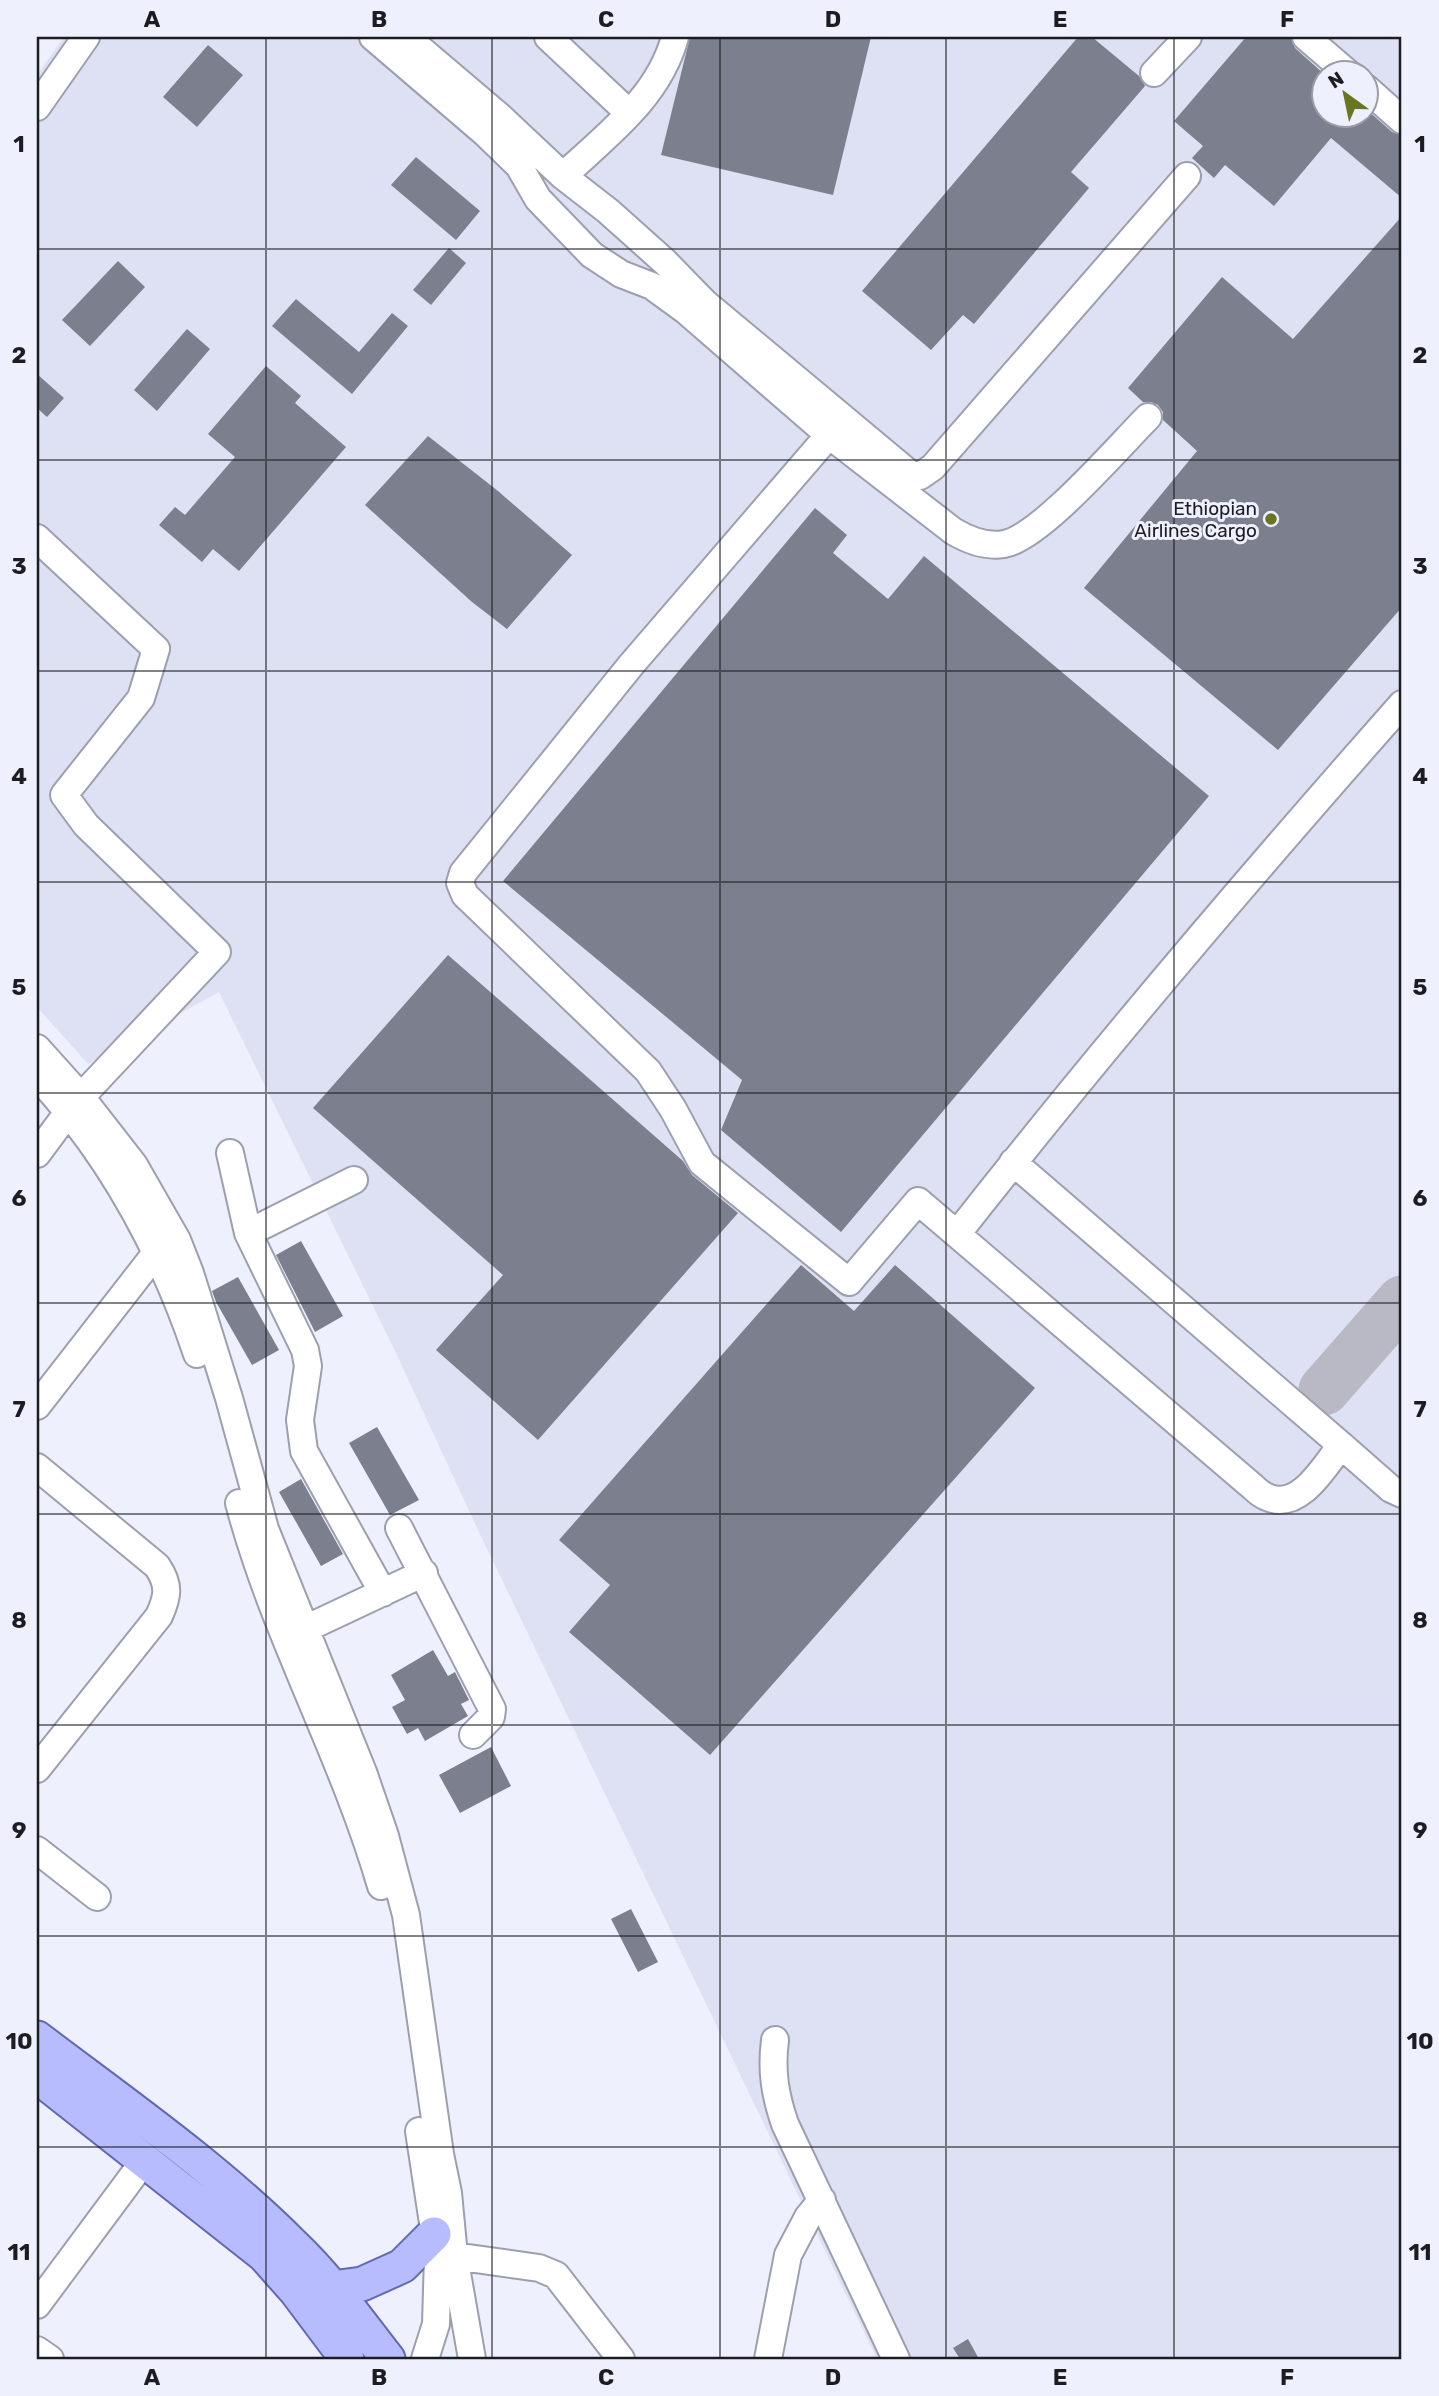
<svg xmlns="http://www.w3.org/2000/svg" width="1439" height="2396" viewBox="0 0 1439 2396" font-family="Rubik,sans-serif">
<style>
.built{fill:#dee1f3;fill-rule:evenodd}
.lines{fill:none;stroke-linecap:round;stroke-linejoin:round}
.taxiway{stroke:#b8b9c4;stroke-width:51}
.building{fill:#7c7f8e}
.minor-casing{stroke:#9c9fae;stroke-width:30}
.major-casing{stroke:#6267b2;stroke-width:37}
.minor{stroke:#fff;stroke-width:26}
.major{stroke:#b7bcff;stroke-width:33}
.grid{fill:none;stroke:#1c1d23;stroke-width:2;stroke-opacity:0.55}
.poi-dot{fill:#6a7520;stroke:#eef0fd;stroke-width:2.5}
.labels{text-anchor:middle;stroke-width:6;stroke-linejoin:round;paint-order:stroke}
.poi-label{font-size:19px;fill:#1c1d23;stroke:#eef0fd;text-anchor:end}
.neatline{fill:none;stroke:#1c1d23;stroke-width:2.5}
.grid-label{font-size:23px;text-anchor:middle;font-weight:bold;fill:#1c1d23}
</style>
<rect width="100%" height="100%" fill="#eef0fd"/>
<path class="built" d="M64 37H1402V2359H877L478 1530 395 1351 219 992 88 1064 37 1007V75ZM1324 74H1366V116H1324Z"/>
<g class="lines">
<path class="taxiway" d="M1324 1390 1402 1301"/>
</g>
<path class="building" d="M690 37H871L833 195 661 155Z
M1078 37H1092L1139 76 1145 86 1071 172 1089 188 974 324 963 315 931 350 862 291Z
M1246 37H1291L1295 48 1324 74V116H1366V109L1392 132 1402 135V198L1331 138 1274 206 1225 165 1214 178 1192 158 1203 146 1174 121Z
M208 45 243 75 197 127 163 97Z
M416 157 480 211 456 240 391 185Z
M1402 216V607L1278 750 1084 588 1197 451 1163 420V412L1158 405 1151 402H1143L1128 388 1222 277 1293 339Z
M449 248 466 263 431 305 413 290Z
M118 261 145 287 90 346 62 320Z
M296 299 359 352 392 313 408 326 352 394 272 326Z
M187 329 210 349 157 411 134 390Z
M266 366 301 396 295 403 346 447 239 571 213 549 202 562 159 525 175 507 185 515 235 457 208 434Z
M37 374 64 398 47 417 37 408Z
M428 436 498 491 572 555 507 629 472 602 365 505Z
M815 508 847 535 833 553 888 599 924 556 1209 796 841 1232 721 1130 742 1080 503 881Z
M448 955 683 1161 692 1175 738 1213 538 1440 436 1350 503 1275 313 1108Z
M301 1241 343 1316 315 1332 276 1255Z
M801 1265 854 1311 895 1265 1035 1388 710 1755 569 1632 610 1585 559 1540Z
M238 1277 279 1350 252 1365 216 1302 212 1291Z
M377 1427 419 1500 390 1515 349 1443Z
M301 1479 343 1554 321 1566 279 1492Z
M433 1650 448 1676 455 1672 469 1700 461 1704 468 1716 425 1741 418 1728 407 1734 392 1707 405 1700 391 1675Z
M491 1747 511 1786 460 1813 439 1775Z
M631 1909 658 1962 638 1972 611 1919Z
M968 2339 979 2359H960L953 2348Z"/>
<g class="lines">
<g class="minor-casing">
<path id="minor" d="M373 37 485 133 519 166 538 199 592 255 621 274 652 286 685 310 829 435 953 531C968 540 986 547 1004 544 1040 538 1119 446 1148 417
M406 37 499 116 563 176 608 211 665 262 705 303 910 474 920 476 933 467 1187 176
M548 37 629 113
M1306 37 1349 74
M1154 73 1188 37
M1366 88 1402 120
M37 107 86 37
M563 176C607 135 659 97 675 37
M829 435 631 665 463 873 460 883 465 895 648 1071 673 1109 702 1163 849 1282 918 1201 1253 1487C1257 1491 1262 1495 1267 1497 1299 1512 1325 1466 1341 1445L1391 1489 1402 1494
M37 538 156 649 141 698 64 795 86 825 217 952 81 1097
M37 1048 81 1097 134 1165 177 1240 190 1273 229 1398 265 1529 363 1772 385 1836 406 1915 440 2154 448 2193 454 2256 472 2359
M37 1076C112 1157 162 1250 197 1354
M230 1153 248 1233 305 1350 308 1366 300 1420 304 1451 383 1593
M37 1154 69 1111
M1013 1162 1341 1445
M248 1233 354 1180
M957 1234C1099 1053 1249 877 1402 704
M37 1406 156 1253
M37 1467 157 1566C170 1585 168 1596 159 1616L37 1769
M239 1503C274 1635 343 1755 381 1886
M399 1528 492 1709 491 1717 473 1735
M305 1629 424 1573
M37 1850 97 1897
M775 2040C771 2071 775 2095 785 2124L896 2359
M419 2131 438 2256 436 2324 425 2359
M454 2256 539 2268 556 2275 621 2359
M37 2305 144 2161
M37 2350 50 2359
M768 2359 788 2255 808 2217 822 2200"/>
</g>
<g class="major-casing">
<path id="major" d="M37 2038C124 2104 215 2167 293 2245 329 2279 358 2321 388 2359
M37 2076 264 2255 296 2291 347 2359
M332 2288 362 2284 402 2266 434 2234"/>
</g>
<use href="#minor" class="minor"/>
<use href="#major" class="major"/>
</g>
<path class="grid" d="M266 37V2359M492 37V2359M720 37V2359M946 37V2359M1174 37V2359M37 249H1402M37 460H1402M37 671H1402M37 882H1402M37 1093H1402M37 1303H1402M37 1514H1402M37 1725H1402M37 1936H1402M37 2147H1402"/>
<circle class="poi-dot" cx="1271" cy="519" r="7"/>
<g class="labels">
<g class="poi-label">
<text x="1257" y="515">Ethiopian<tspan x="1257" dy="22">Airlines Cargo</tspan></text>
</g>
</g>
<rect width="1439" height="2396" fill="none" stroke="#eef0fd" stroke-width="77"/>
<g transform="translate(1345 94) rotate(327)"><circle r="33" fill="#eef0fd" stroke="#9a9ca6" stroke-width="2"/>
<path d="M0-5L12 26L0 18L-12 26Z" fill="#6a7520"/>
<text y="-10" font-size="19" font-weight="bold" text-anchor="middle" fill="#1c1d23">N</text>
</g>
<rect x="38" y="38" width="1362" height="2320" class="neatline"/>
<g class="grid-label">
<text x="152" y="27">A</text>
<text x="379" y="27">B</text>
<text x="606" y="27">C</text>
<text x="833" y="27">D</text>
<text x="1060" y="27">E</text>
<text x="1287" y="27">F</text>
<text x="19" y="152">1</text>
<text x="1420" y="152">1</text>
<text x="19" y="363">2</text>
<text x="1420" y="363">2</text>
<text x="19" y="574">3</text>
<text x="1420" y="574">3</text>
<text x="19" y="784">4</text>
<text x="1420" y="784">4</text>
<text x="19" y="995">5</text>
<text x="1420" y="995">5</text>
<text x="19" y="1206">6</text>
<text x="1420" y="1206">6</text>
<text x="19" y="1417">7</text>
<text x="1420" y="1417">7</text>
<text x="19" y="1628">8</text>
<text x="1420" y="1628">8</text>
<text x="19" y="1838">9</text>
<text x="1420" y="1838">9</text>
<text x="19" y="2049">10</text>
<text x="1420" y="2049">10</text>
<text x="19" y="2260">11</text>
<text x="1420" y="2260">11</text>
<text x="152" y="2385">A</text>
<text x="379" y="2385">B</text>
<text x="606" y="2385">C</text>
<text x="833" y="2385">D</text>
<text x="1060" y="2385">E</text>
<text x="1287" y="2385">F</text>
</g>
</svg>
